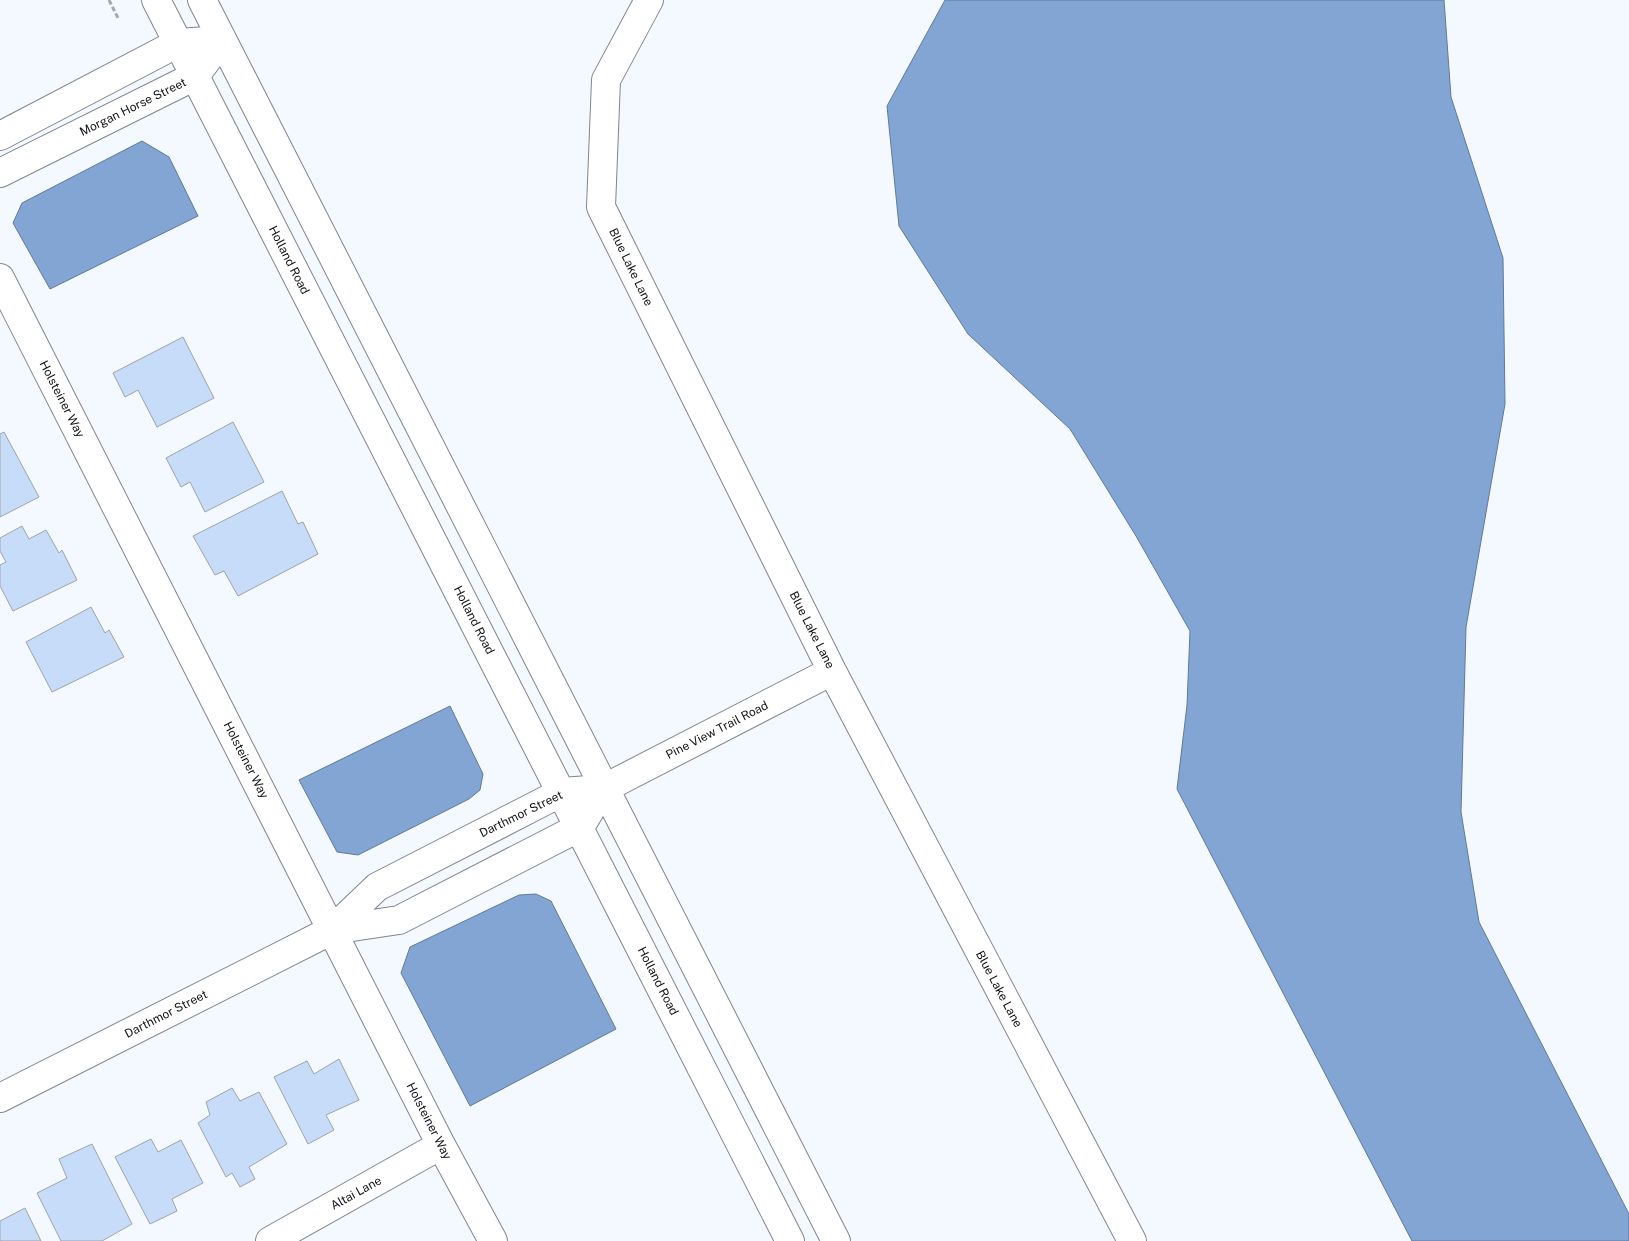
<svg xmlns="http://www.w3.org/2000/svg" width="1629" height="1241" viewBox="0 0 1629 1241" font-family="'Public Sans',sans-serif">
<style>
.water{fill:#83a5d4;stroke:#60799a}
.building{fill:#c6dcf9;stroke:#9da3ad}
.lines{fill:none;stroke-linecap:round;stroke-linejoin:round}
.street-casing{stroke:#7f858e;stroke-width:30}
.secondary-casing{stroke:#7f858e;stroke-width:30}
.path{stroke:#a6aaaf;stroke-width:3;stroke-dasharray:5 2.5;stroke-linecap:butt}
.street{stroke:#fff;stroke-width:28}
.secondary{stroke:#fff;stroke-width:28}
.labels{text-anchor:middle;stroke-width:4.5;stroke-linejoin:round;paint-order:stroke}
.street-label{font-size:12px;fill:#0f1114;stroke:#fff}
</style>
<rect width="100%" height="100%" fill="#f4f9ff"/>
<path class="water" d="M945 0H1444L1451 97 1503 258 1505 404 1466 627 1461 812 1479 922 1629 1214V1241H1412L1177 789 1187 705 1190 631 1136 536 1070 429 968 334 899 226 887 106Z
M142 141 169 157 198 216 50 289 13 223 22 203Z
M450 706 483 774 480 790 469 799 358 855 337 852 299 780Z
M536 894 551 901 616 1029 470 1106 401 973 410 947 519 895Z"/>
<path class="building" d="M183 337 214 398 157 427 138 390 125 397 113 373Z
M233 422 264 482 205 512 190 482 181 487 166 458Z
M4 432 39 497 0 517V434Z
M282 491 298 524 303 522 318 554 238 596 224 571 215 575 193 536Z
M22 526 29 539 46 530 59 553 62 550 77 580 13 611 0 586V565L6 562 0 551V538Z
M91 607 105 633 109 630 124 657 52 692 26 642Z
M339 1059 359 1100 326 1115 334 1130 308 1144 274 1077 307 1061 314 1074Z
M232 1088 240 1101 259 1092 287 1144 249 1167 255 1179 240 1187 232 1173 226 1177 198 1123 210 1115 206 1102Z
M151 1139 158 1152 181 1140 203 1183 172 1199 177 1211 150 1224 115 1157Z
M92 1144 132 1224 102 1241H61L37 1193 67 1178 59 1159Z
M25 1208 41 1241H0V1221Z"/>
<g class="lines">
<g class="street-casing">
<path id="street" d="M649 0 606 80 601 207 832 671 1132 1241
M0 136 178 43 222 40
M0 173 195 76 222 40
M0 278 441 1145 493 1241
M332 930 399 920 580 827 603 789
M0 1098 332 930 377 887 531 808 562 792 603 789 832 671
M270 1241 441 1145"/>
</g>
<g class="secondary-casing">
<path id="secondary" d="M156 0 790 1241
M202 0 836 1241"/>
</g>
<path class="path" d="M109 0 119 20"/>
<use href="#street" class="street"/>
<use href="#secondary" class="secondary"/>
</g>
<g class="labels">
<g class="street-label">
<text transform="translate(133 107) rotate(-26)" y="4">Morgan Horse Street</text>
<text transform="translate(289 260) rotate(63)" y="4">Holland Road</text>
<text transform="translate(631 267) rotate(64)" y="4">Blue Lake Lane</text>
<text transform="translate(62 399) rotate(63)" y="4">Holsteiner Way</text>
<text transform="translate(474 620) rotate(63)" y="4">Holland Road</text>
<text transform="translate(812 630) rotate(63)" y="4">Blue Lake Lane</text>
<text transform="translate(717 730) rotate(-27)" y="4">Pine View Trail Road</text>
<text transform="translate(246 760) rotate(63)" y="4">Holsteiner Way</text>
<text transform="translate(521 814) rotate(-26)" y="4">Darthmor Street</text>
<text transform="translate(658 981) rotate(63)" y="4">Holland Road</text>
<text transform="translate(999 989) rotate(62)" y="4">Blue Lake Lane</text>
<text transform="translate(166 1014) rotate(-27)" y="4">Darthmor Street</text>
<text transform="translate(429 1121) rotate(63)" y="4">Holsteiner Way</text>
<text transform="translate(356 1193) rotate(-29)" y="4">Altai Lane</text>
</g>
</g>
</svg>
